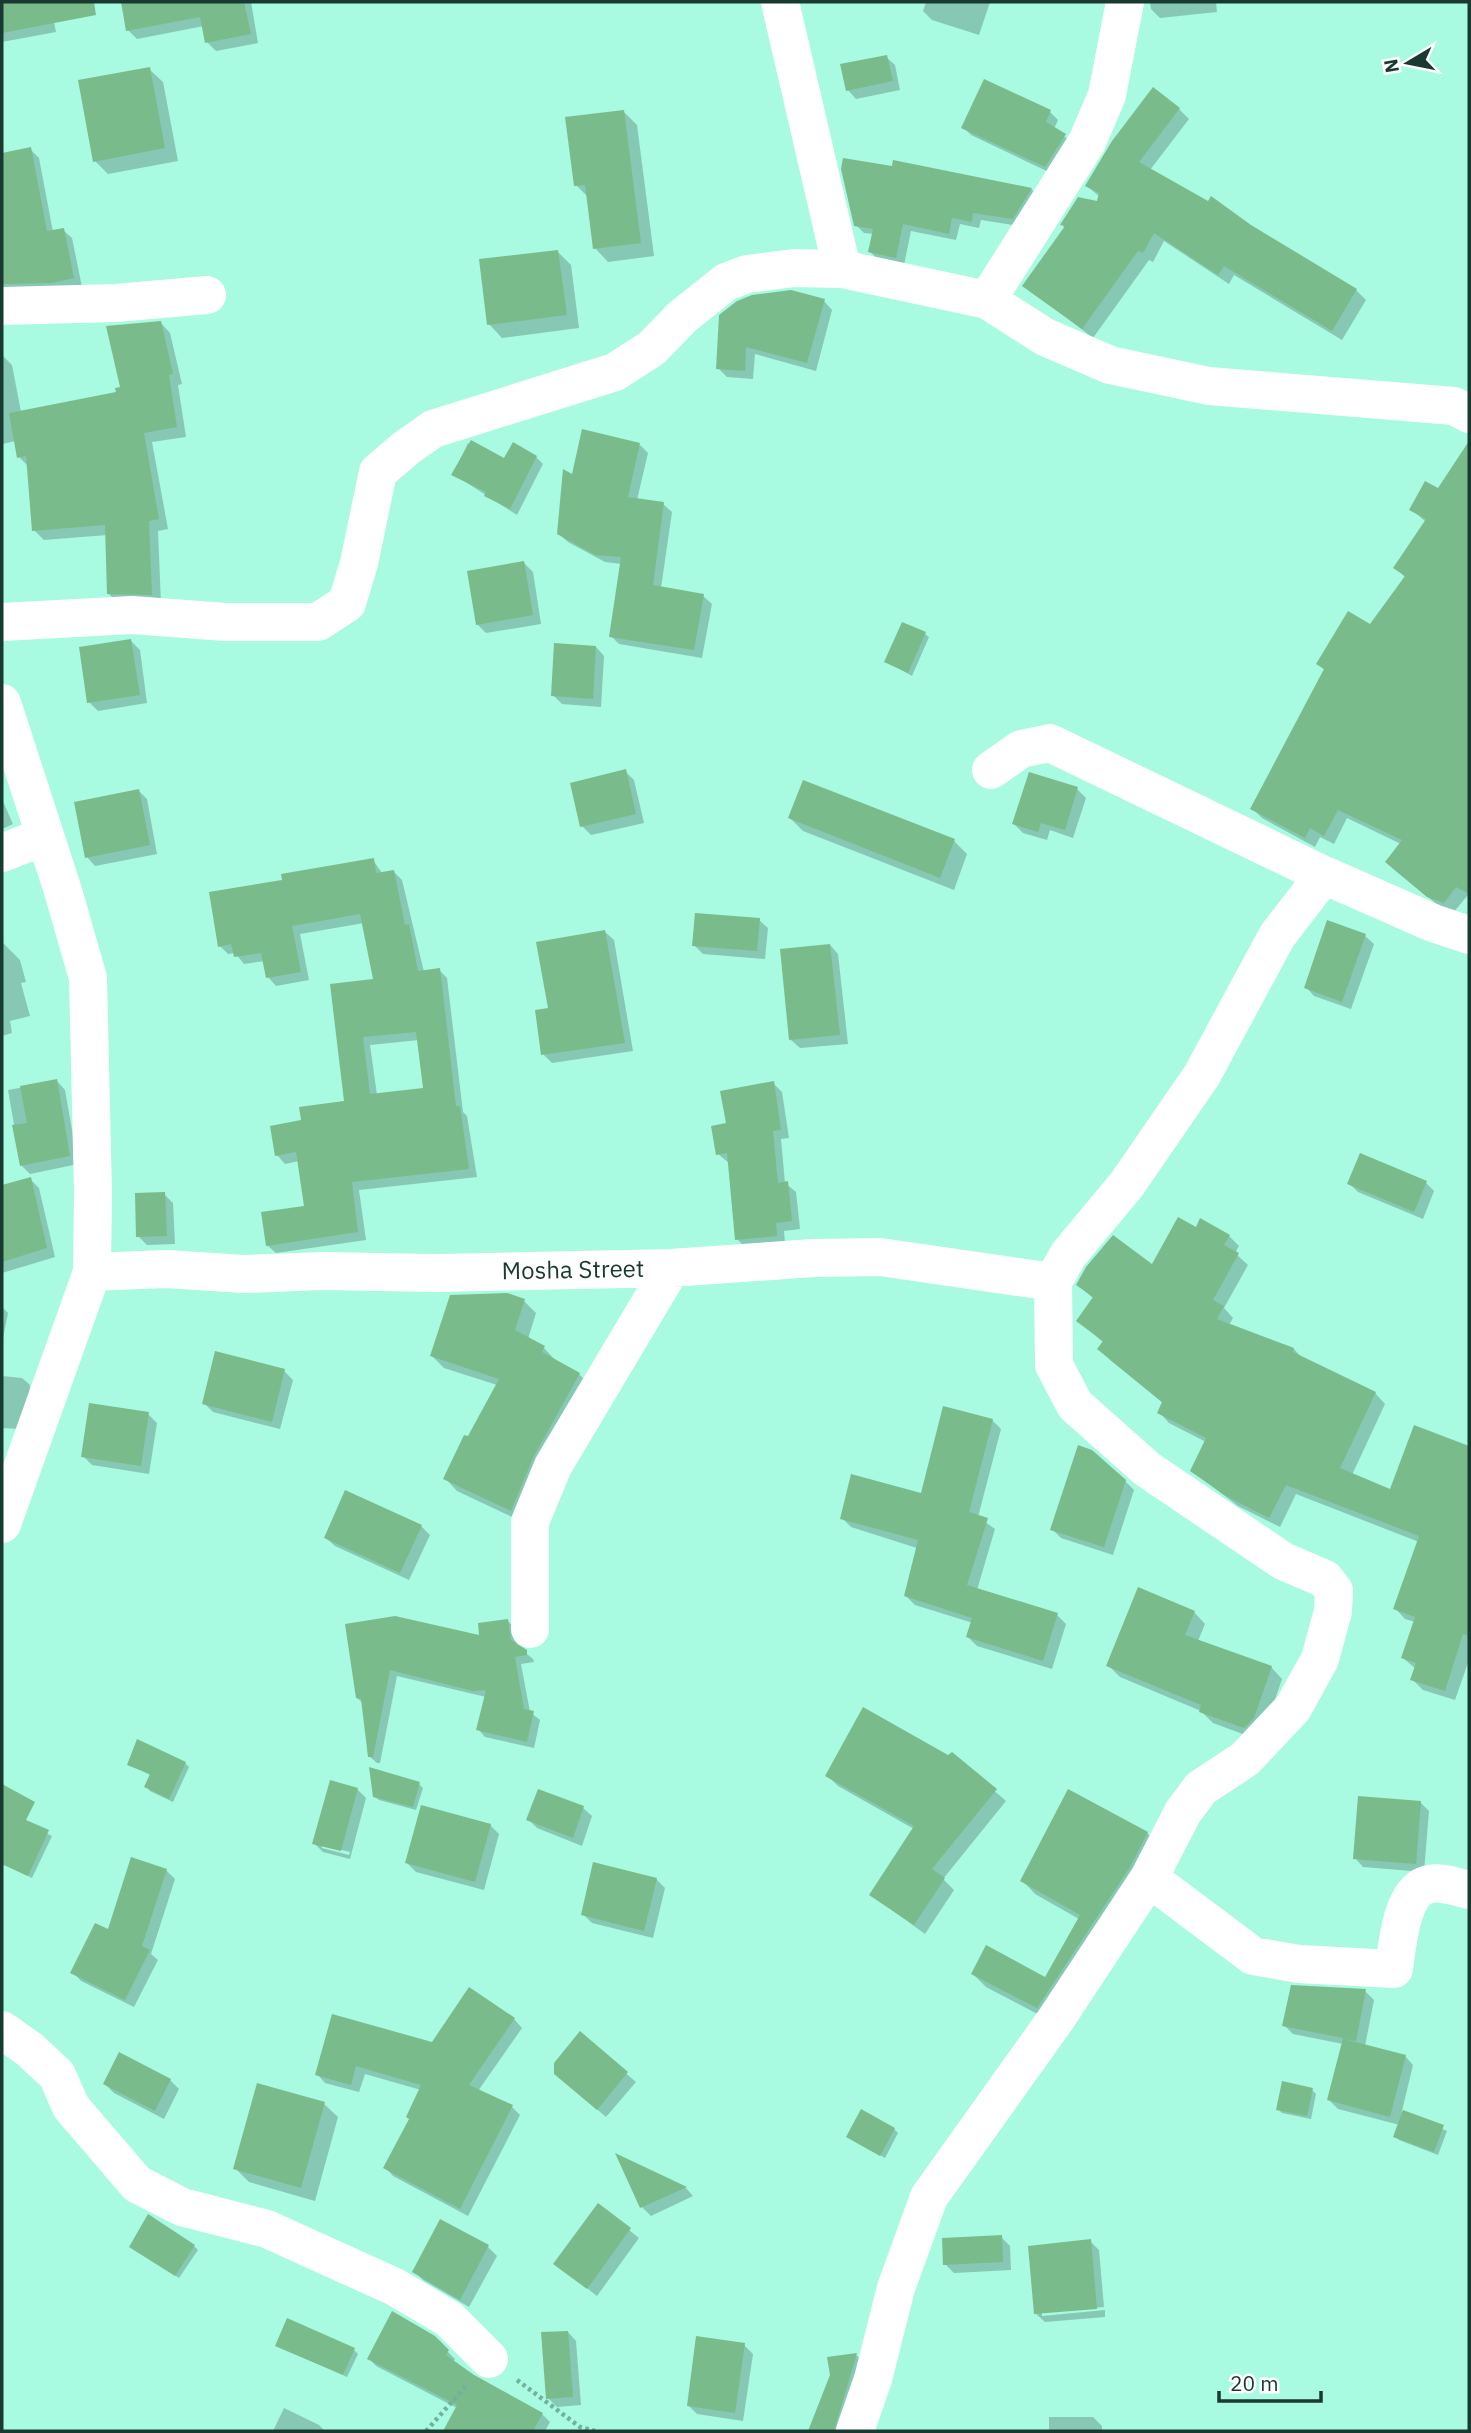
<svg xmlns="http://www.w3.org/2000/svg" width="1471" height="2433" viewBox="0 0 1471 2433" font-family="'IBM Plex Sans',sans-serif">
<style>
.shadow{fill:#0003;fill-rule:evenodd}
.building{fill:#7abb8c;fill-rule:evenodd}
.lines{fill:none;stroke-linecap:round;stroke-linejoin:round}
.path{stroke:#71b19d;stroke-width:4.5;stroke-dasharray:3.5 3.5;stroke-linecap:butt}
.minor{stroke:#fff;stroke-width:38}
.labels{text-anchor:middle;stroke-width:6;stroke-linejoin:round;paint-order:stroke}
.street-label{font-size:24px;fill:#183a30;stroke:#fff}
</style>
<rect width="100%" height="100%" fill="#a8fae0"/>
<path class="shadow" d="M2 2H50L56 32 2 42Z
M123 2H251L258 43 216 51 207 42 204 26 137 39 128 30Z
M926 2H990L979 35 932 20 923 11Z
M1150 2H1216L1217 12 1160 18 1151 9Z
M886 57 895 65 900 90 856 99 848 90Z
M149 69 163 82 178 161 108 174 95 161Z
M1179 109 1189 119 1150 170 1356 290 1366 300 1342 340 1234 275 1229 284 1164 241 1153 262 1149 260 1093 338 1025 286 1066 229 1062 225 1098 203 1100 197 1087 186Z
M623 111 637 125 654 256 608 262 595 248 588 197 576 185Z
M1050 112 1058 120 1054 129 1073 143 1053 174 971 135 963 127Z
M30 149 39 158 53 232 63 230 72 238 82 287 2 297V155Z
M895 162 1031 189 1039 197 1020 226 981 220 979 228 960 224 956 240 911 231 904 265 878 259 870 252 874 234 864 233 856 225Z
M557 251 571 265 579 328 502 338 489 324Z
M824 301 832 310 816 371 755 354 753 379 727 377 718 368 721 316Z
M161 323 170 333 182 384 178 385 186 437 152 442 168 529 158 531 161 604H119L109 594 107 535 44 540 34 530 29 467 19 457 16 441 2 444V355L12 365 21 412 118 393Z
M468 443 505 461 536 457 543 464 517 515 453 474Z
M640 445 648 453 637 500 663 504 672 512 661 588 703 596 712 604 702 658 619 644 611 636 622 564 605 562 568 542 559 534 573 477Z
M1469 445V593L1460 608 1469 613V897L1467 896 1454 912 1439 906 1396 871 1401 844 1347 818 1334 844 1320 837 1315 847 1262 818 1252 808 1325 670 1318 664 1370 626 1406 578 1396 568 1426 522 1411 509 1439 491Z
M524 563 533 572 541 624 486 633 477 624Z
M925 634 929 637 912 676 886 661Z
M131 641 140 650 147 703 98 711 89 702Z
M596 647 604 656 601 707 562 704 553 695Z
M625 771 634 780 644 823 591 835 582 826Z
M1077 789 1086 798 1073 838 1050 830 1047 840 1023 833 1014 824Z
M138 790 147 799 157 854 95 866 87 857Z
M2 799 13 824 2 829Z
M790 818 954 841 967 854 954 890 803 831Z
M373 860 382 873 393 871 402 880 424 972 439 970 447 978 463 1112 467 1116 477 1177 359 1190 366 1240 276 1253 267 1245 306 1207 299 1161 285 1164 277 1155 303 1122 345 1102 375 981 364 923 300 934 309 980 276 986 268 977 265 961 244 964 235 953 228 954 220 946 284 881ZM419 1040 425 1090 377 1095 370 1045Z
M759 920 768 928 765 959 703 954 694 945Z
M605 932 614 940 633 1051 552 1063 543 1054 550 1010Z
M1365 936 1374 944 1351 1009 1314 996 1306 987Z
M3 943 20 960 26 982 21 983 30 1016 10 1021 12 1033 2 1036Z
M830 945 838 954 848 1044 800 1048 791 1040Z
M57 1081 65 1090 78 1164 30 1174 21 1165 8 1090Z
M773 1083 782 1092 789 1138 781 1139 785 1183 796 1192 800 1229 784 1231 785 1244 746 1248 737 1239 729 1163 718 1154Z
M30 1179 39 1188 55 1257 2 1273V1187Z
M1349 1183H1426L1434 1191 1423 1219 1358 1192Z
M164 1194 173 1203 175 1244 147 1245 138 1236Z
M1197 1230 1229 1236 1239 1246 1235 1253 1248 1265 1224 1308 1233 1318 1229 1325 1294 1349 1303 1359 1375 1393 1385 1404 1352 1475 1391 1491 1415 1427 1469 1448V1660L1455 1700 1423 1690 1412 1679 1416 1669 1403 1658 1415 1622 1405 1619 1395 1608 1419 1542 1296 1494 1280 1527 1238 1506 1192 1471 1206 1442 1169 1423 1159 1412 1163 1403 1109 1359 1104 1343 1078 1321 1094 1299 1078 1285 1152 1266Z
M524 1301 536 1313 528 1339 544 1348 556 1361 579 1374 591 1386 523 1522 457 1491 445 1478 497 1385 444 1368 432 1356Z
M2 1307 8 1313 2 1343Z
M284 1371 293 1380 280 1429 213 1412 204 1403Z
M2 1376 22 1378 30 1385 27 1415 22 1429 2 1428Z
M148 1414 157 1423 149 1474 92 1465 83 1456Z
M992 1420 1001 1429 978 1517 995 1529 977 1590 1057 1615 1066 1624 1052 1669 977 1646 968 1637 973 1623 915 1605 906 1596 920 1549 851 1527 842 1518 922 1495Z
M1125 1481 1134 1490 1113 1555 1061 1538 1052 1529Z
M421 1526 430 1535 409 1580 335 1546 326 1538Z
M1194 1612 1205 1624 1198 1641 1271 1667 1282 1679 1265 1729 1256 1739 1213 1723 1201 1711 1120 1677 1108 1665Z
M508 1621 515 1628 517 1646 533 1659 534 1662 521 1664 530 1712 540 1720 534 1748 485 1737 478 1729 486 1697 397 1676 380 1763H377L369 1756 363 1703 357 1698 347 1626 481 1637Z
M952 1754 1006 1801 943 1879 954 1890 925 1934 871 1895 914 1829 838 1786 827 1775 949 1758Z
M185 1763 189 1767 173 1802 150 1791 147 1787 152 1776 130 1765Z
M419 1784 423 1788 416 1810 379 1800 374 1796Z
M357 1789 366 1798 350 1859 323 1852 314 1843ZM322 1845 350 1852 349 1855 322 1848Z
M1420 1802 1429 1811 1424 1872 1363 1867 1355 1858Z
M583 1808 592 1816 582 1846 537 1828 528 1819Z
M5 1813 52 1836 32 1878 2 1864V1819Z
M490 1825 499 1834 484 1890 416 1872 407 1863Z
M1147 1833 1161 1846 1051 2021 986 1987 973 1974 1045 1980 1079 1919 1035 1894 1022 1880Z
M166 1870 175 1879 151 1954 158 1960 134 2007 81 1981 73 1972Z
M656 1879 665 1888 653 1938 592 1923 583 1914Z
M1365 1991 1374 2000 1365 2046 1405 2056 1413 2065 1402 2111 1447 2131 1438 2155 1399 2140 1395 2136 1400 2125 1338 2109 1329 2100 1343 2044 1293 2034 1284 2025Z
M514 2019 522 2028 478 2091 512 2107 520 2115 468 2216 393 2176 385 2167 410 2120 421 2090 365 2074 359 2092 325 2083 317 2074Z
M580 2034 636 2082 606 2117 565 2082Z
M120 2055 170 2080 179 2089 164 2119 114 2093 105 2084Z
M1312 2090 1316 2094 1311 2119 1282 2113 1278 2109Z
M324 2104 338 2117 315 2201 249 2182 235 2168Z
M894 2129 898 2133 885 2158 848 2137Z
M619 2157 686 2188 693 2196 651 2216 642 2207Z
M598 2205 639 2238 597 2296 555 2263Z
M1001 2237 1010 2246 1011 2270 954 2273 945 2264Z
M1090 2241 1099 2250 1104 2307 1042 2312V2316L1105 2310V2317L1045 2322 1036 2314Z
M194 2246 198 2250 179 2278 131 2247Z
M488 2247 497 2256 469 2307 423 2280 414 2271Z
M568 2332 576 2341 581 2405 557 2407 548 2398Z
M434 2338 455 2359 453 2363 542 2414 550 2422 545 2431H445L457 2408 376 2366 369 2358Z
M277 2345 354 2350 358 2354 347 2377Z
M744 2345 753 2354 743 2421 697 2414 688 2405Z
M856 2355 863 2361 841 2431H810L832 2375Z
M284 2408 319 2425 325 2431H273Z
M1049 2417H1093L1102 2426V2431H1049Z"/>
<path class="building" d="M2 2H94L96 15 2 33Z
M121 2H244L251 34 205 43 200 17 126 31Z
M887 55 893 81 846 91 840 64Z
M150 67 165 148 93 162 78 80Z
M984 79 1051 110 1046 122 1066 134 1045 167 961 128Z
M1153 87 1180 108 1139 162 1208 201 1211 196 1251 225 1357 289 1332 331 1224 266 1218 275 1154 233 1143 253 1138 251 1082 329 1022 286 1065 226 1060 225 1078 197 1097 201 1099 193 1085 186 1112 141Z
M624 110 641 243 593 249 585 185 574 186 565 117Z
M31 147 47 231 64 228 74 278 52 283 2 284V153Z
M843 158 892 166 893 160 1032 188 1013 219 973 213 972 222 952 218 949 234 903 224 896 258 868 252 873 229 854 226 841 169Z
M558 250 567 315 487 325 479 259Z
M791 290 825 299 807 363 746 347 745 371 716 369 719 315 737 301 752 295Z
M161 321 173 374 169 375 177 427 144 433 159 519 149 521 152 595 107 594 105 525 32 531 26 456 17 458 9 413 116 392 115 388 120 387 106 326Z
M582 429 640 443 628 497 664 502 653 585 704 594 694 650 609 637 621 557 595 555 557 534 563 469 572 474Z
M471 440 504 458 513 442 537 456 510 509 484 496 486 492 451 475Z
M1469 441V894L1456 887 1444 903 1427 897 1385 862 1402 840 1338 810 1324 836 1310 828 1305 838 1250 809 1324 669 1316 664 1348 611 1370 624 1405 576 1393 568 1426 519 1409 510 1425 481 1438 488Z
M524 561 533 615 476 625 467 571Z
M902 622 926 632 908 673 884 662Z
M131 639 140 695 87 703 79 647Z
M554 643 596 646 593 699 551 696Z
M626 769 636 814 580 827 570 783Z
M1029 772 1078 787 1065 830 1041 823 1038 832 1012 824Z
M803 780 955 839 940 878 788 818Z
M139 789 150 845 85 858 74 802Z
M374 858 376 873 394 870 405 925 409 924 418 971 440 968 456 1106H460L469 1169 352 1182 358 1232 266 1246 261 1212 304 1206 296 1152 275 1156 270 1126 301 1120 299 1107 344 1101 330 984 373 979 360 914 292 926 301 972 266 978 261 953 234 957 231 944 218 947 209 892 282 880 281 874ZM416 1032 423 1088 370 1094 363 1037Z
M695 913 760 918 757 951 692 946Z
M1327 920 1366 934 1342 1002 1304 988Z
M605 930 625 1043 541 1055 535 1010 548 1008 536 942Z
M830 944 840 1035 789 1040 780 949Z
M57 1079 70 1156 20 1166 12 1125 27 1123 20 1086Z
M774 1081 781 1130 773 1131 778 1183 788 1181 792 1221 776 1223 777 1236 735 1240 727 1153 716 1155 711 1126 726 1123 720 1091Z
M1360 1153 1427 1181 1414 1212 1347 1184Z
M31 1177 47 1248 2 1262V1185Z
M165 1192 167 1236 136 1237 135 1193Z
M1178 1217 1196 1227 1200 1218 1230 1235 1224 1245 1239 1253 1213 1300 1224 1306 1217 1319 1294 1348 1293 1352 1376 1392 1340 1468 1390 1489 1414 1425 1469 1446V1636L1463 1634 1445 1691 1410 1680 1416 1663 1401 1658 1415 1617 1393 1609 1419 1536 1286 1485 1269 1518 1226 1496 1190 1471 1206 1438 1157 1413 1162 1402 1097 1349 1103 1341 1076 1321 1093 1297 1076 1285 1086 1267 1113 1235 1152 1264Z
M507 1293 525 1299 515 1330 545 1346 542 1352 580 1373 533 1458 511 1511 443 1479 464 1435 468 1436 499 1379 430 1356 450 1295Z
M215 1351 285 1369 272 1422 202 1404Z
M89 1403 149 1412 141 1466 81 1457Z
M943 1406 993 1419 969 1512 988 1518 967 1585 1058 1613 1043 1661 966 1637 972 1618 904 1596 918 1540 840 1519 851 1474 921 1493Z
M1078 1445 1092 1450 1126 1480 1104 1547 1050 1530Z
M345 1490 422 1525 400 1573 324 1538Z
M1138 1587 1195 1611 1185 1635 1272 1666 1254 1718 1244 1728 1199 1712 1201 1705 1106 1666Z
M395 1616 479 1635 478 1623 508 1619 511 1640 527 1650V1655L515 1657 524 1709 534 1711 527 1742 476 1730 486 1690 473 1691 390 1670 373 1757H368L361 1699 356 1698 345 1624Z
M863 1707 948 1755 952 1752 997 1789 932 1869 945 1878 914 1925 869 1895 914 1826 825 1776Z
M137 1739 186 1762 169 1799 144 1787 150 1774 127 1765Z
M369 1767 420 1782 413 1807 373 1797Z
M330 1780 358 1788 341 1851 312 1844Z
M2 1784 35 1802 26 1820 49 1830 28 1876 4 1865 2 1868Z
M538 1789 584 1806 573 1838 526 1820Z
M1068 1789 1148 1832 1130 1867 1037 2008 971 1974 986 1945 1045 1977 1080 1915 1020 1881Z
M1358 1796 1421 1801 1416 1864 1353 1859Z
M421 1805 491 1824 475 1882 405 1863Z
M131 1857 167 1869 142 1946 150 1950 125 2000 70 1973 95 1923 108 1929Z
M593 1862 657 1878 644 1931 581 1915Z
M1291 1985 1366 1989 1356 2041 1344 2039 1406 2055 1390 2117 1327 2100 1343 2038 1282 2026Z
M469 1987 515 2018 469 2085 513 2105 460 2209 383 2168 409 2119 406 2117 421 2085 356 2066 351 2085 315 2075 332 2014 432 2042Z
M580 2031 628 2072 597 2110 554 2074V2063Z
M119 2052 171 2079 155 2111 103 2084Z
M1282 2081 1313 2088 1307 2116 1276 2110Z
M257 2083 325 2102 301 2188 233 2169Z
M861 2109 895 2128 880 2156 846 2137Z
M1403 2110 1444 2125 1434 2152 1393 2137Z
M615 2153 687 2187 640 2208Z
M598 2203 631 2228 587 2289 553 2264Z
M148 2214 195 2245 175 2276 129 2247Z
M440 2219 489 2245 460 2300 412 2272Z
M1002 2235 1003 2262 943 2265 942 2238Z
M1091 2239 1097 2309 1034 2314 1028 2246Z
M392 2311 435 2336 449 2350 446 2355 474 2375 543 2413 533 2431H443L457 2405 367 2359Z
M287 2318 355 2348 343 2375 275 2346Z
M568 2331 573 2397 546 2399 541 2332Z
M696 2336 745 2343 735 2413 687 2406Z
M857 2353 834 2431H808L830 2375 827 2357Z"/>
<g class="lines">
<path class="path" d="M517 2380 580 2427 595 2431
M426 2431 467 2385"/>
<path class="minor" d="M780 2 842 269
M987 300 1087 142 1107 95 1125 2
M2 306 116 303 207 295
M2 622 132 615 226 622H318L347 603 359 563 378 472 406 448 433 429 615 372 652 348 682 317 726 282 747 274 794 268 842 269 987 300 1045 337 1110 365 1209 386 1454 406 1469 414
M2 703 63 891 88 978 93 1193 92 1272 2 1524
M991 770 1021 749 1050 743 1324 875 1433 923 1469 935
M2 853 45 836
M92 1272 166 1269 244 1274 322 1271 437 1273 671 1268 813 1258 880 1257 1053 1282
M530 1629V1522L553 1466 671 1268
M1149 1878 1253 1956 1299 1964 1394 1969C1397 1946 1401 1894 1426 1885 1439 1880 1456 1887 1469 1890
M2 2030 29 2049 57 2075 71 2107 137 2184 182 2207 267 2229 395 2287 449 2319 489 2359
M855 2431 873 2379 896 2288 929 2197 1056 2019 1149 1878 1183 1812 1201 1788 1245 1759 1293 1708 1320 1659 1333 1611 1334 1591 1325 1579 1283 1561 1147 1469 1075 1405 1054 1365 1053 1282 1068 1255 1127 1184 1202 1075 1277 936 1324 875"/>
</g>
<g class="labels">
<g class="street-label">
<text transform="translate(573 1270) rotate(-1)" y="8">Mosha Street</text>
</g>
</g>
<rect width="1471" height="2433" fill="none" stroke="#183a30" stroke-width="7"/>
<g transform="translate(1408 63) rotate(260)" stroke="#ffffff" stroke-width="5" paint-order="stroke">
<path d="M0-5L12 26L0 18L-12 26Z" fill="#183a30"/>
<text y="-10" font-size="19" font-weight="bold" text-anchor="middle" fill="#183a30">N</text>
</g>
<path d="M1219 2391v10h102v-10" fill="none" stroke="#183a30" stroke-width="3.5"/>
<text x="1230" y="2391" font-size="21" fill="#183a30" stroke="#ffffff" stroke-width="5" paint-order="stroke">20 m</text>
</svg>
